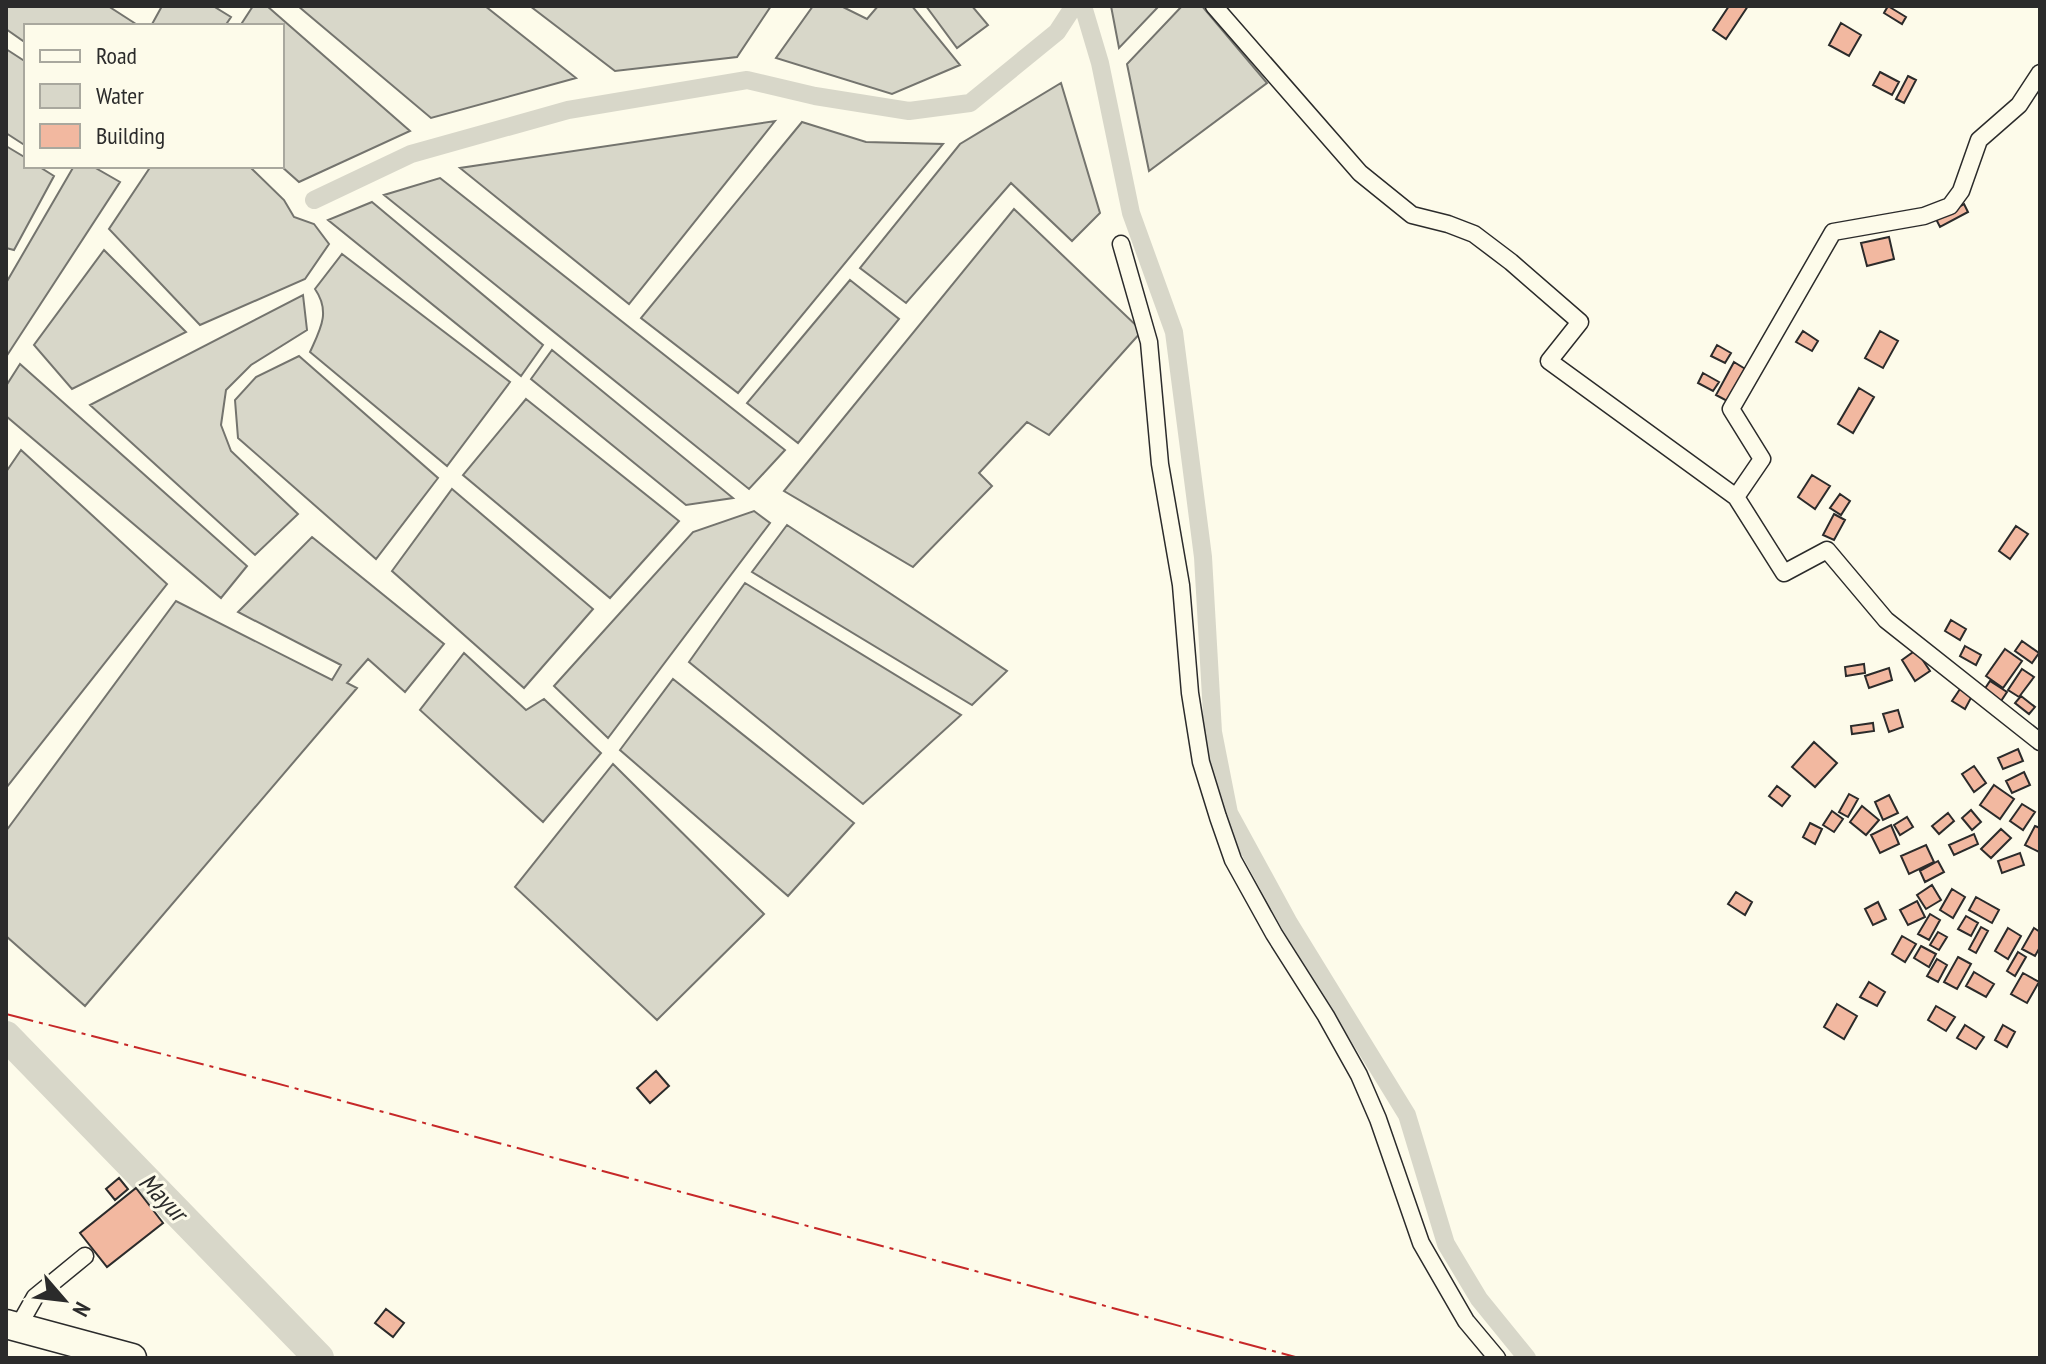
<svg xmlns="http://www.w3.org/2000/svg" width="2046" height="1364" viewBox="0 0 2046 1364" font-family="'PT Sans Narrow',sans-serif">
<style>
.water{fill:#d8d7c9;stroke:#74746e;stroke-width:2}
.lines{fill:none;stroke-linecap:round;stroke-linejoin:round}
.canal{stroke:#d8d7c9;stroke-width:18}
.river{stroke:#d8d7c9;stroke-width:30}
.building{fill:#f2b8a0;stroke:#2b2b2b;stroke-width:2}
.street-casing{stroke:#2b2b2b;stroke-width:19}
.highway-casing{stroke:#2b2b2b;stroke-width:31}
.street{stroke:#fdfbea;stroke-width:16}
.highway{stroke:#fdfbea;stroke-width:28}
.power{stroke:#c62828;stroke-width:2;stroke-dasharray:28 6 4 6;stroke-linecap:butt}
.labels{text-anchor:middle;stroke-width:6;stroke-linejoin:round;paint-order:stroke}
.water-label{font-size:26px;font-style:italic;fill:#2b2b2b;stroke:#fdfbea}
</style>
<rect width="100%" height="100%" fill="#fdfbea"/>
<path class="water" d="M6 6H108L136 24 135 26H26V43L6 29Z
M162 6H213L231 17 225 26H151Z
M253 6H267L410 131 299 182 281 166 282 26H240Z
M298 6H485L576 78 431 118Z
M530 6H771L737 57 615 71Z
M813 6H841L867 19 878 6H912L960 65 892 94 776 58Z
M926 6H972L988 25 957 48Z
M1111 6H1159L1119 48Z
M1182 6H1202L1267 83 1149 171 1127 64Z
M6 49 26 62V146L6 133Z
M1061 83 1100 213 1072 241 1011 183 906 303 860 268 960 144Z
M775 121 629 304 460 168Z
M802 122 866 142 943 144 738 393 641 318Z
M6 146 26 158V166H38L54 176 14 250 6 248Z
M74 166H92L120 182 6 357V283Z
M151 166H249L284 200 294 217 314 224 329 244 305 279 200 325 109 229Z
M440 178 785 450 749 489 384 195Z
M372 202 543 345 521 376 328 220Z
M1014 209 1142 331 1049 435 1027 422 979 473 992 486 913 567 784 491Z
M104 250 186 332 72 389 34 345Z
M342 254 510 382 447 466 310 352C320 330 331 312 315 289Z
M850 280 899 319 798 443 747 403Z
M303 295 307 330 251 365 226 390 221 425 231 451 298 514 255 555 90 405Z
M552 350 733 498 686 505 531 379Z
M299 356 438 478 376 559 238 438 235 400 256 377Z
M20 364 247 566 221 598 6 416V386Z
M526 399 679 521 610 598 463 475Z
M21 450 167 584 6 788V472Z
M452 489 593 609 524 688 392 571Z
M754 511 770 523 608 738 554 686 693 532Z
M787 525 1007 671 972 705 752 572Z
M312 537 444 644 405 692 368 659 347 683 357 688 85 1006 6 936V831L176 601 332 680 341 665 238 612Z
M745 583 961 715 863 804 689 662Z
M464 653 526 710 544 699 601 753 543 822 420 710Z
M673 679 854 823 788 896 620 750Z
M613 764 764 914 657 1020 515 887Z"/>
<g class="lines">
<path class="canal" d="M1083 6 1100 63 1131 213 1174 332 1203 557 1213 732 1229 813 1289 923 1407 1115 1446 1244 1479 1299 1527 1358
M314 200 411 154 568 110 747 80 815 96 909 111 970 103 1057 32 1074 6"/>
<path class="river" d="M6 1036 319 1358"/>
</g>
<path class="building" d="M1729 6H1748L1726 39 1713 30Z
M1888 6 1906 17 1902 24 1884 13Z
M1841 23 1861 35 1849 56 1829 45Z
M1880 72 1899 82 1892 95 1873 85Z
M1908 76 1916 80 1904 103 1896 99Z
M1964 204 1968 212 1940 227 1936 219Z
M1889 237 1894 259 1867 266 1861 243Z
M1803 331 1818 341 1812 351 1796 342Z
M1880 331 1898 341 1883 368 1865 358Z
M1717 345 1731 353 1725 363 1711 356Z
M1734 362 1747 370 1729 402 1716 395Z
M1703 373 1719 382 1713 391 1698 383Z
M1859 388 1874 397 1853 433 1838 424Z
M1812 475 1830 486 1815 509 1798 497Z
M1840 494 1850 501 1841 515 1830 508Z
M1834 514 1845 520 1834 540 1823 535Z
M2016 526 2028 534 2010 559 1999 551Z
M1951 620 1966 629 1960 640 1945 631Z
M2022 641 2039 653 2032 663 2015 651Z
M1965 646 1981 655 1976 665 1960 656Z
M2005 649 2022 661 2003 688 1986 676Z
M1916 650 1930 671 1915 681 1902 660Z
M1864 664 1865 673 1846 676 1845 667Z
M1889 668 1892 680 1869 688 1865 676Z
M2022 669 2034 677 2019 697 2008 690Z
M1990 681 2007 692 1999 704 1982 693Z
M1960 689 1972 696 1965 709 1952 701Z
M2021 696 2035 707 2029 714 2015 703Z
M1898 710 1903 727 1889 732 1883 714Z
M1873 723 1874 731 1852 734 1851 726Z
M1814 742 1837 763 1815 787 1792 767Z
M2018 749 2023 761 2003 769 1998 758Z
M1974 766 1986 783 1974 792 1962 774Z
M2024 772 2030 785 2012 793 2006 781Z
M1994 785 2014 799 2000 819 1980 805Z
M1777 786 1790 796 1782 806 1769 796Z
M1849 794 1858 799 1848 817 1839 812Z
M1889 795 1898 813 1883 820 1875 802Z
M2022 804 2035 812 2023 830 2010 821Z
M1862 806 1879 820 1866 835 1850 822Z
M1971 810 1981 822 1972 830 1962 818Z
M1832 811 1843 819 1834 832 1823 825Z
M1948 813 1954 821 1939 834 1932 826Z
M1907 817 1913 827 1900 835 1894 825Z
M1810 823 1822 829 1815 844 1803 837Z
M1891 825 1899 844 1880 853 1871 835Z
M2035 826 2040 828 2039 852 2025 845Z
M2001 829 2011 838 1991 858 1981 849Z
M1974 834 1978 844 1954 855 1949 845Z
M1926 845 1934 862 1909 874 1901 856Z
M2020 853 2024 865 2002 873 1998 861Z
M1938 861 1944 872 1925 882 1920 871Z
M1932 885 1941 900 1926 909 1917 895Z
M1952 889 1965 897 1953 918 1940 910Z
M1736 892 1752 902 1745 915 1728 904Z
M1976 897 1999 910 1992 923 1969 910Z
M1917 901 1925 917 1908 925 1900 910Z
M1878 902 1886 919 1873 925 1865 909Z
M1930 914 1940 920 1929 940 1918 934Z
M1966 916 1978 923 1971 936 1958 929Z
M1981 927 1988 931 1976 953 1969 949Z
M2008 928 2021 936 2008 959 1995 951Z
M2034 928 2040 932V947L2035 956 2022 949Z
M1938 932 1947 937 1939 950 1930 945Z
M1902 936 1916 944 1905 962 1892 954Z
M1921 946 1936 954 1929 967 1914 958Z
M2018 952 2026 957 2015 976 2007 971Z
M1958 957 1971 964 1957 989 1944 982Z
M1937 959 1947 965 1938 982 1927 976Z
M1974 972 1994 984 1986 997 1966 986Z
M2023 973 2039 982 2027 1003 2011 994Z
M1869 982 1885 992 1877 1006 1860 997Z
M1837 1004 1857 1016 1844 1039 1824 1027Z
M1936 1006 1955 1017 1946 1031 1928 1020Z
M1965 1025 1984 1037 1976 1049 1957 1038Z
M2003 1025 2015 1032 2007 1047 1995 1040Z
M656 1071 669 1086 650 1103 637 1088Z
M119 1178 128 1189 115 1200 106 1189Z
M136 1188 163 1223 107 1267 80 1233Z
M386 1309 404 1323 393 1337 375 1323Z"/>
<g class="lines">
<g class="street-casing">
<path id="street" d="M1214 6 1360 173 1412 215 1448 224 1474 234 1511 262 1580 322 1549 361 1736 497
M2040 73 2019 105 1979 140 1961 191 1950 206 1924 216 1833 232 1731 409 1762 459 1736 497 1784 573 1827 550 1886 620 2040 742
M1121 244 1149 342 1160 464 1181 585 1190 693 1201 762 1218 817 1233 860 1274 934 1326 1016 1359 1075 1378 1119 1421 1243 1466 1321 1497 1358
M18 1327 35 1297 85 1256"/>
</g>
<g class="highway-casing">
<path id="highway" d="M6 1324 132 1358"/>
</g>
<use href="#street" class="street"/>
<use href="#highway" class="highway"/>
<path class="power" d="M6 1014 268 1081 1299 1358"/>
</g>
<g class="labels">
<g class="water-label">
<text transform="translate(163 1197) rotate(46)" y="9">Mayur</text>
</g>
</g>
<rect width="2046" height="1364" fill="none" stroke="#2b2b2b" stroke-width="16"/>
<rect x="24" y="24" width="260" height="144" fill="#fdfbea" stroke="#a9a89e" stroke-width="2"/>
<rect x="40" y="50" width="40" height="12" fill="#fdfbea" stroke="#a9a89e" stroke-width="2"/>
<text x="96" y="64" font-size="24" fill="#2b2b2b">Road</text>
<rect x="40" y="84" width="40" height="24" fill="#d8d7c9" stroke="#a9a89e" stroke-width="2"/>
<text x="96" y="104" font-size="24" fill="#2b2b2b">Water</text>
<rect x="40" y="124" width="40" height="24" fill="#f2b8a0" stroke="#a9a89e" stroke-width="2"/>
<text x="96" y="144" font-size="24" fill="#2b2b2b">Building</text>
<g transform="translate(64 1300) rotate(118)" stroke="#fdfbea" stroke-width="6" paint-order="stroke">
<path d="M0-6L14 30L0 20L-14 30Z" fill="#2b2b2b"/>
<text y="-12" font-size="22" font-weight="bold" text-anchor="middle" fill="#2b2b2b">N</text>
</g>
</svg>
